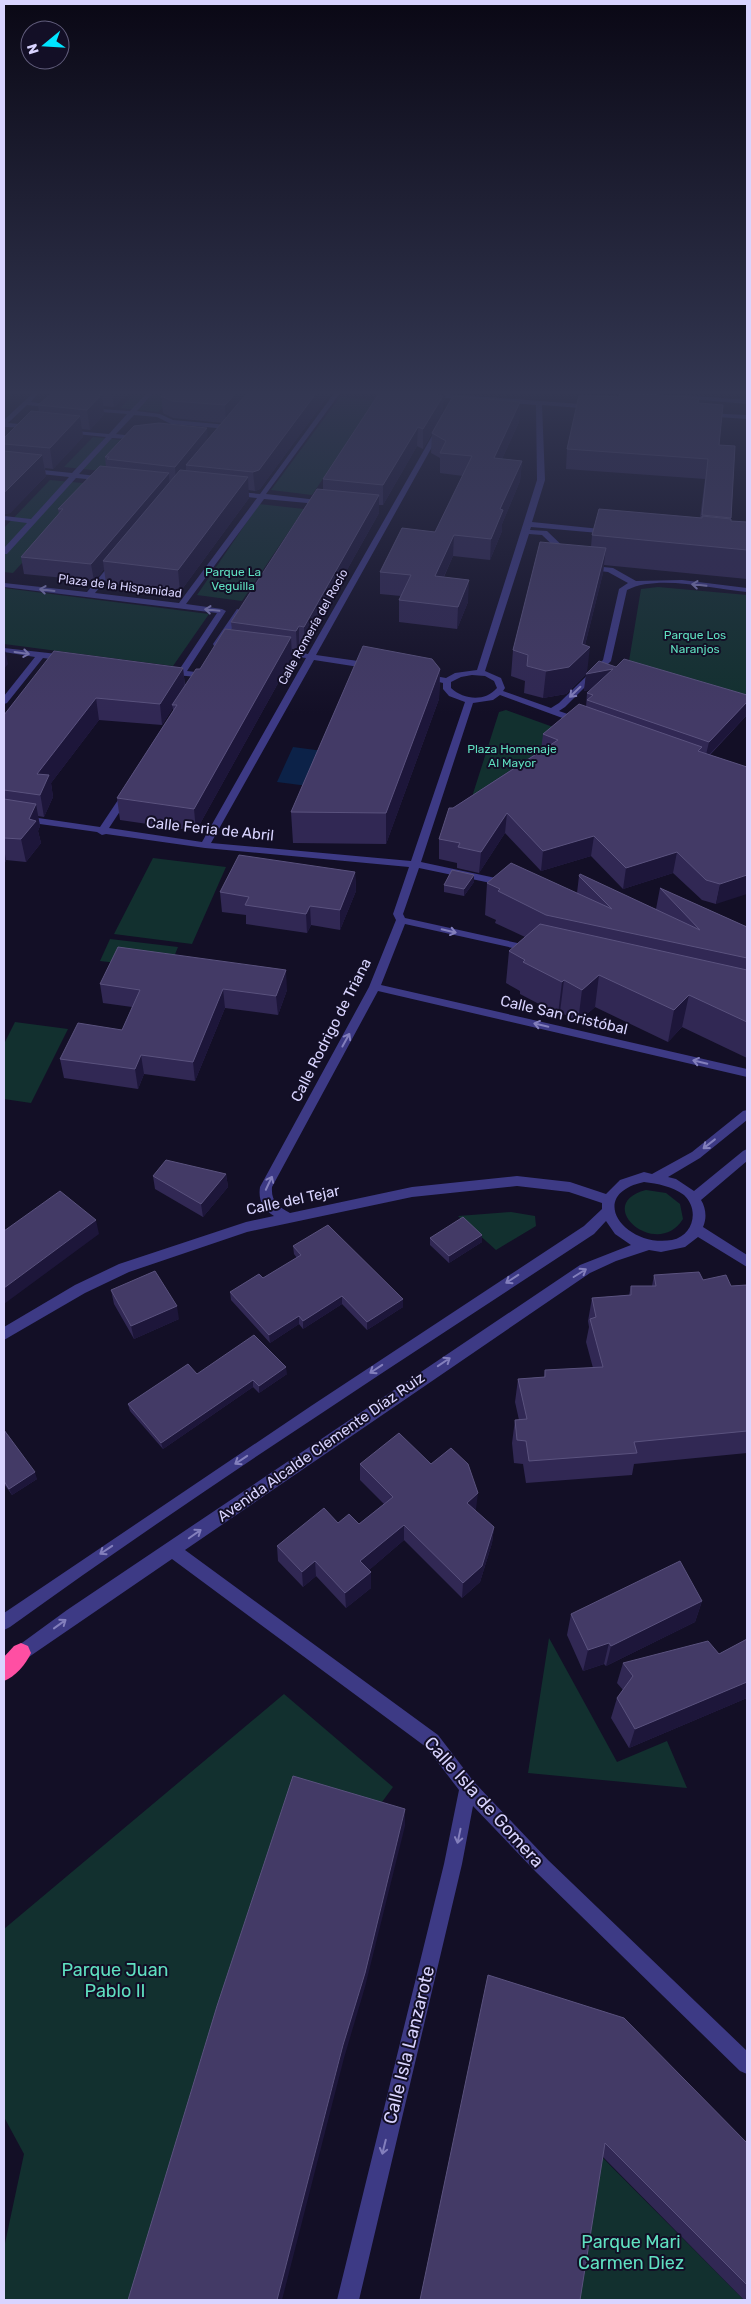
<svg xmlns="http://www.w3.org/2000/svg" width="751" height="2304" viewBox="0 0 751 2304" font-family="Rubik,sans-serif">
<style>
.green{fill:#12302f}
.water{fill:#0c2248}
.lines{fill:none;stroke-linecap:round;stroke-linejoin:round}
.street{fill:#3d3a85;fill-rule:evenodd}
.highway{fill:#ff4fa3;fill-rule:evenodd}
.wall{fill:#312854}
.shaded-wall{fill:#1d163a}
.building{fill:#433a66;stroke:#5a527e}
.oneway{stroke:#837fbc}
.labels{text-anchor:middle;stroke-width:4;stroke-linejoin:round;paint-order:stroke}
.far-park-label{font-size:12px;fill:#5fe0c0;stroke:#130f26}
.far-street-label{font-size:12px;fill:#d9d4ff;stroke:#130f26}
.street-label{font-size:15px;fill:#d9d4ff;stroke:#130f26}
.near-street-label{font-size:18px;fill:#d9d4ff;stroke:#130f26}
.near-park-label{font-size:18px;fill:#5fe0c0;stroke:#130f26}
</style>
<rect width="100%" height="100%" fill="#130f26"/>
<path class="green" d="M136 392H177L158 412 120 408Z
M340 397 376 400 312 495 271 490Z
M93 437 130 441 102 471 64 467Z
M50 480 93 484 13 573 4 572V528Z
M259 504 304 509 242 601 197 595Z
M658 587 747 595V707L627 673 641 589Z
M4 588 209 614 173 666 4 644Z
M506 710 567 732 541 754 471 800 499 712Z
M153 858 226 867 192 944 114 934Z
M110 939 178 947 169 969 100 961Z
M15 1022 68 1029 31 1103 4 1099V1044Z
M646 1190 666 1193 680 1204 683 1219C657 1261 591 1204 646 1190Z
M511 1212 535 1216 536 1226 496 1250 458 1216Z
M549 1638 617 1762 667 1741 687 1788 528 1773Z
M284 1694 393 1787 371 1817 130 2300H4V2248L24 2154 4 2117V1929Z
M598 2153 744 2300H575Z"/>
<path class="water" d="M293 747 323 751 308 786 277 782Z"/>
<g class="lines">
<path class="street" d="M34 392H40L31 402 58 406 55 408 27 405 8 423 31 425 34 427 33 428 4 427V420Z
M148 392H154L137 411 160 414 173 420 228 425 231 427 228 429 171 424 157 417 134 415 116 434 141 437 143 438V440L112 438 79 474 105 477 109 479 108 481 76 478 7 554H4V548L27 523 4 520V516L31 519 69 477 4 470V466L72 473 106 437 66 433 63 431 64 430 109 434 127 414 88 411 86 410V408L130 411Z
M335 392H341L266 494 326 501H329V505L264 499 186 604 222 609 226 611 187 671 204 673 205 675 201 683H195L196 677 167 674 163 671 167 668 179 670 217 613 4 587V583L87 592 112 562H115L119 564 95 593 179 603 257 498 232 495H229V491L260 494Z
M396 392H420L593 405 596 407 593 409 542 405 545 480 532 522 610 530 614 532 610 534 531 527 530 530 547 531 571 554 564 556 542 535 529 534 485 671 501 678 505 688 503 691 551 708 559 703 603 660 619 589 628 583 608 572 584 569V565L613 568 636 581 682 580 747 588V592C713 589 658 574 627 590L611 661 565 707 559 711 582 719V723H576L500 695 493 700 473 703 421 862 505 880 510 883 505 886 419 868 403 914 405 918 531 946 536 949 531 952 405 924 381 985 747 1069V1077L378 991 272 1187C271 1202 278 1206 290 1213L412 1187 517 1176 570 1182 606 1194 620 1180 644 1172 652 1174 692 1152 743 1111 747 1110V1120L700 1158 668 1177 676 1179 694 1191 743 1151 747 1149V1161L701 1200C706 1208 707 1218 703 1227L747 1255V1267L698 1237 685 1247 661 1252 649 1250 616 1261 590 1273 185 1550 438 1735 474 1782 548 1860 747 2051V2074L740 2071 536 1872 473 1806 462 1864 359 2300H337L444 1864 459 1790 426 1747 172 1559 4 1674V1656L67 1610 580 1265 631 1245 615 1234 606 1221 594 1234C398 1363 200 1490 10 1627L4 1630V1613L311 1406 584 1226 602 1209V1203L569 1192 517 1186 412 1197 247 1232 129 1272 85 1293 4 1340V1327L75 1285 119 1264 246 1222 274 1216C263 1209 258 1200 260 1187L369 987 396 920 393 914 409 867 205 848 106 834 102 835 97 832 4 819V813L100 827 124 791 127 790 132 793 109 828 202 842 306 658 275 654 271 651 275 648 308 654 436 429 439 427 442 429 316 655 372 663 376 666 372 669 314 660 211 843 411 861 465 702 449 696 443 689V683L419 677 423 674 446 678 455 673 477 670 537 480 536 405 399 394ZM472 675 485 676 494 681 497 688C485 702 464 700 451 688V682L461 677ZM644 1182C658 1184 672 1186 684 1195 700 1210 693 1236 672 1240 625 1248 585 1195 644 1182Z
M606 392H632L641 394 638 396Z
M682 395 747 400V404L680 398Z
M705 413 747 415V419L703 416 702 415Z
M237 609 244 611 220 646H214L213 644Z
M4 648 66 655 70 658 66 661 43 658 7 703 4 704V696L35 657 4 652Z"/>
<path class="highway" d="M21 1643 28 1646 31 1653C26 1664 15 1677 4 1681V1657L14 1646Z"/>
</g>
<path class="wall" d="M53 392H129L114 407 103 406 104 414 90 430 82 429 83 437 53 469 45 468 46 476 10 513 4 514V438L39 412 38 405Z
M165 392H331L260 489 255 491 248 490 249 498 180 592 106 583 104 569 94 581 24 574 21 557 59 514 58 509 106 467 105 457 208 439 222 423 173 418 163 413 161 396Z
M380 392H449H445V399L443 403 442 414 520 402 519 422 502 459 522 461 520 481 502 524V531L490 560 453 556 444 577 468 602 457 629 399 622V600L401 596 380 594V572L435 532 463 476 440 473V458L431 453 432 433 440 419 423 449 417 446 383 505H379V513L304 646 299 645 297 650 292 649V658L196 831 120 820 117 798 173 711V708L162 725 99 720 51 783 53 797 44 817 38 816 40 826 38 831 41 843 26 862 6 860 4 865V715L183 668 185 685 200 669 232 630 231 622 323 489V479Z
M648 392H700V395Z
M698 403 719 445 735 446 731 519V521L747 522V579L604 565 603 573 585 645 587 673 616 667 747 695V715L710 755 747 767 716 904 702 900 673 873 623 889 591 856 541 871 505 833 479 873 457 868V863L439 859V839L453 808 541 750 543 734 586 707 587 693 592 689 584 691 586 674 566 694 543 698 524 693 525 681 511 676 513 650 591 547 592 535 700 518 705 479 566 469 567 449Z
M440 669 439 699 386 844 293 843 291 812Z
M355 872 356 891 340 930 311 925 307 933 246 924V915L222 912 220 892Z
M579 876 656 909 660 888 747 927V1058L682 1027 668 1042 595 1007 578 1022 560 1012 558 1014 520 994V991L506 983 509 951 525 937 495 923 496 920 485 915 487 883 577 893Z
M474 882 464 896 444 892V885Z
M100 984 287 990 278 1015 225 1008 195 1081 144 1074 138 1089 64 1078 60 1059 122 1030 132 1007 103 1003Z
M226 1174 228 1187 203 1217 155 1189 153 1176Z
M430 1238 482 1242 449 1263 430 1245Z
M293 1246 403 1299V1307L367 1330 342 1304 303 1329 299 1324 270 1343 231 1300 230 1292 263 1278 297 1258 294 1254Z
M654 1275 703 1280 731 1286 747 1285V1453L634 1464 632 1475 526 1483 523 1464 514 1463 512 1443 515 1420H519L515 1402 518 1379 544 1377 545 1370 593 1368 586 1342 589 1327 588 1321 592 1298 629 1295 631 1286H652Z
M111 1290 179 1319 134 1339 114 1304Z
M197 1374H287L259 1393 253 1387 163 1449 130 1411 128 1404Z
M4 1430 37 1479 12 1495 4 1484Z
M360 1464 476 1509 475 1510 494 1527 492 1543 480 1582 462 1598 404 1540 369 1570 371 1588 346 1608 316 1576 303 1587 278 1561 277 1546 338 1523 359 1524 384 1504 360 1480Z
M702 1601 695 1622 606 1666 604 1664 583 1671 567 1635 571 1614Z
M747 1639V1698L629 1748 611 1718 617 1698 623 1690 617 1683 623 1663 719 1654Z
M488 1975 747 2143V2300H744L603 2157Z"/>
<path class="shaded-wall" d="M113 392H129L114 407 112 393Z
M237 392H253L226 423 225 405Z
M317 392H331L260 489 255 491 253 472Z
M439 392H445V399L443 403 442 414 423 449V429Z
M102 394 104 414 90 430 87 410Z
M520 402 519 422 493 478 494 458Z
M80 416 83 437 53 469 50 448Z
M418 427 417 446 383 505V485Z
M207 428 208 444 186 465V471L176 483 175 467Z
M42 455 46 476 10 513 4 514V492Z
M522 461 520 481 502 524V531L490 560 491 539 500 509Z
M169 473 170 490 103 561 104 569 94 581 91 564Z
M248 477 249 498 180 592 178 570Z
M379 495V513L304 646V627Z
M454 535 453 556 434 598 435 576Z
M606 548 603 573 583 653 590 647 587 673 566 694 543 698 546 671 582 644Z
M469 580 468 602 457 629 458 607Z
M299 626V645L297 650 296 631Z
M291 637 292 658 196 831 194 809Z
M4 645 8 664 4 669Z
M183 668 185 689 172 705 173 708 162 725 160 704Z
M440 669 439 699 386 844V813Z
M613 669 611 686 584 691 586 674Z
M96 698 99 720 51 783 53 797 44 817 37 774Z
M747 702V715L705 759 709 742Z
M36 804 40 826 38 831 41 843 26 862 21 839 29 819Z
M507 813 505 833 479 873 481 852Z
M594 836 591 856 541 871 543 851Z
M4 848 6 860 4 865Z
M677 852 673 873 623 889 626 868Z
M355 872 356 891 340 930V910Z
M474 875V882L464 896V889Z
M747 875V894L716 904 720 884Z
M310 906 311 925 307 933 306 914Z
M286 970 287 990 278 1015 276 996Z
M599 975 595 1007 578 1022 582 990Z
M564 980 560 1012 558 1014 562 982Z
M223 989 225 1008 195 1081 193 1062Z
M689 995 682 1027 668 1042 674 1010Z
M141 1055 144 1074 138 1089 135 1069Z
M226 1174 228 1187 203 1217 201 1204Z
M96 1220 99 1234 4 1304V1288Z
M482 1235V1242L449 1263V1256Z
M342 1296V1304L303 1329V1321Z
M403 1299V1307L367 1330V1322Z
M177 1306 179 1319 134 1339 131 1326Z
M299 1316V1324L270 1343 269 1335Z
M286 1367 287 1374 259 1393V1386Z
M253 1380V1387L163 1449 161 1443Z
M35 1472 37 1479 12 1495 9 1489Z
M478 1493 476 1509 466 1518 467 1503Z
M404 1525V1540L361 1577 360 1561Z
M494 1527 492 1543 480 1582 462 1598 463 1583Z
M315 1561 316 1576 303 1587 302 1572Z
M371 1572V1588L346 1608 345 1593Z
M702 1601 695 1622 606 1666 611 1646Z
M609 1643 604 1664 583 1671 588 1650Z
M747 1682V1698L629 1748 635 1729Z
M405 1809V1826L365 1987 344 2058 282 2300H277Z"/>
<path class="building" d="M53 392H74L102 394 87 410 38 405Z
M100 392H113L112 393Z
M165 392H237L225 405 172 401 161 396Z
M248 392H317L259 470 253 472 186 465Z
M380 392H439L437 395 443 396 423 429 418 427 383 485 323 479Z
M620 392 699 398 698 403 723 405 719 445 735 446 731 518 702 515 708 459 567 449 579 395 619 397Z
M453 396 520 402 494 458 522 461 500 509 503 510 491 539 454 535 435 576 469 580 458 607 399 600 411 575 380 572 402 528 435 532 472 456 440 453 446 441 432 433Z
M31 411 80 416 50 448 4 444V438Z
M159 423 207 428 175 467 107 459 109 457H105L134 426Z
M4 451 42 455 6 491 4 492Z
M100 466 169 473 91 564 21 557 63 509H58Z
M180 470 248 477 178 570 103 561Z
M317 489 379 495 304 627 299 626 296 631 231 622Z
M599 509 702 518V516L731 519V521L747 522V550L592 535Z
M540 542 606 548 582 644 590 647 569 667 546 671 527 666 528 655 513 650Z
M225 629 291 637 194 809 117 798 177 705H172L196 669H200Z
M363 646 432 659 440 669 386 813 291 812Z
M54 651 183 668 160 704 96 698 37 774 49 775 40 795 4 790V715Z
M624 659 747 695V702L709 742 587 700 593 695 587 693 613 669 586 674 599 661 616 667Z
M579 704 702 747 698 751 747 767V875L720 884 706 880 677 852 626 868 594 836 543 851 507 813 481 852 458 847 460 843 439 839 449 808H453L558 740 543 734Z
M4 799 36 804 29 819 36 821 21 839 4 838Z
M239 855 355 872 340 910 310 906 306 914 245 905 249 897 220 892Z
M511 863 612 909 579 876 580 874 700 930 660 888 747 927V958L546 915 498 891 500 889 487 883Z
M452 870 474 875 464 889 444 885Z
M540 924 747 970V1022L689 995 674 1010 599 975 582 990 564 980 562 982 523 962 525 960 509 951Z
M118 947 286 970 276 996 223 989 193 1062 141 1055 135 1069 60 1059 78 1023 122 1030 140 990 100 984Z
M166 1160 226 1174 201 1204 153 1176Z
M60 1191 96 1220 4 1288V1231Z
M463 1217 482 1235 449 1256 430 1238Z
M328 1225 403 1299 367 1322 342 1296 303 1321 299 1316 269 1335 230 1292 259 1274 263 1278 301 1255 293 1246Z
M155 1271 177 1306 131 1326 111 1290Z
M699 1272 703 1280 726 1275 731 1286 747 1285V1431L634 1442 637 1453 529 1461 526 1441 517 1440 515 1420 527 1419 518 1379 545 1377V1370L603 1367 590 1319 596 1317 592 1298 631 1295V1286H656L654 1275Z
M254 1335 286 1367 259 1386 253 1380 161 1443 128 1404 188 1364 197 1374Z
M4 1430 35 1472 9 1489 4 1481Z
M399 1433 431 1464 451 1448 468 1464 478 1493 467 1503 494 1527 482 1566 463 1583 404 1525 360 1561 371 1572 345 1593 315 1561 302 1572 277 1546 324 1508 338 1523 349 1514 359 1524 393 1497 360 1464Z
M680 1561 702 1601 611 1646 609 1643 588 1650 571 1614Z
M747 1639V1682L635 1729 617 1698 633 1676 623 1663 708 1641 719 1654Z
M293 1776 405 1809 365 1973 343 2045 277 2300H128L217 2006Z
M488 1975 624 2018 747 2143V2285L605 2143 580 2300H420Z"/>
<defs><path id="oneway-shaft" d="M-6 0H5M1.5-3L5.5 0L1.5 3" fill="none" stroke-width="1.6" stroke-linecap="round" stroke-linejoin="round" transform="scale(1.25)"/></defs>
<g class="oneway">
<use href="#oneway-shaft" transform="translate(699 585) rotate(-174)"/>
<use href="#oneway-shaft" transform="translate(47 590) rotate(-173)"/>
<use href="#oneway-shaft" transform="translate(212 610) rotate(-174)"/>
<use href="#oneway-shaft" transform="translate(22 653) rotate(8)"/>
<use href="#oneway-shaft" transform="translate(575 692) rotate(136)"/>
<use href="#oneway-shaft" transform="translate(449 931) rotate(13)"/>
<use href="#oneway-shaft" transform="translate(541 1025) rotate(-167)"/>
<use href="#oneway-shaft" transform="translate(346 1040) rotate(-61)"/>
<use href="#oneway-shaft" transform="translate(700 1062) rotate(-167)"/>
<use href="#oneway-shaft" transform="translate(709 1144) rotate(142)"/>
<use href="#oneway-shaft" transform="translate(269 1183) rotate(-65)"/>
<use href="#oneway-shaft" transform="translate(580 1273) rotate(-32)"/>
<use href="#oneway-shaft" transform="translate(512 1279) rotate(147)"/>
<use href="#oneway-shaft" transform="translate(444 1362) rotate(-34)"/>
<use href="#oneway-shaft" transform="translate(376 1369) rotate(146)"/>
<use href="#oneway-shaft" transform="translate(241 1460) rotate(146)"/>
<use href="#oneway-shaft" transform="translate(195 1534) rotate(-35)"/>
<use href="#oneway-shaft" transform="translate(106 1550) rotate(146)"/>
<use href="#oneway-shaft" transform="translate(60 1624) rotate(-36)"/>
<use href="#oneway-shaft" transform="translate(459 1836) rotate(102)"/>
<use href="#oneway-shaft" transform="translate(384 2147) rotate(104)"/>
</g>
<linearGradient id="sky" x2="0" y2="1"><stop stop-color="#0a0815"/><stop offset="0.55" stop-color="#333752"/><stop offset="1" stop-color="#333752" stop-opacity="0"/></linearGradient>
<rect width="751" height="714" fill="url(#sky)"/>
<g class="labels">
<g class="far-park-label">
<text x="233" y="576">Parque La<tspan x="233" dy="14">Veguilla</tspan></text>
<text x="695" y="639">Parque Los<tspan x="695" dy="14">Naranjos</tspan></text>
<text x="512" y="753">Plaza Homenaje<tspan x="512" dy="14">Al Mayor</tspan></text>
</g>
<g class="far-street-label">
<text transform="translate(120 586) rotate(7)" y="4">Plaza de la Hispanidad</text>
<text transform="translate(313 627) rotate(-61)" y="4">Calle Romería del Rocío</text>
</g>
<g class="street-label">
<text transform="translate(210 829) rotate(6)" y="5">Calle Feria de Abril</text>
<text transform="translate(564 1015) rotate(13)" y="5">Calle San Cristóbal</text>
<text transform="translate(331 1030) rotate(-63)" y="5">Calle Rodrigo de Triana</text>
<text transform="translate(293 1200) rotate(-12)" y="5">Calle del Tejar</text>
<text transform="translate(321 1447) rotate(-35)" y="5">Avenida Alcalde Clemente Díaz Ruiz</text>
</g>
<g class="near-street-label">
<text transform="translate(484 1802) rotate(48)" y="6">Calle Isla de Gomera</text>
<text transform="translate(409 2045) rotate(-76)" y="6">Calle Isla Lanzarote</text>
</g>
<g class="near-park-label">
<text x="115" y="1976">Parque Juan<tspan x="115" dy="21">Pablo II</tspan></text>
<text x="631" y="2248">Parque Mari<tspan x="631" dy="21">Carmen Diez</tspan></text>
</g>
</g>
<rect width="751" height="2304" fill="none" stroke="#d9d4ff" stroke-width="10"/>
<g transform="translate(45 45) rotate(252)"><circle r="24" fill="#130f26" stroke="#625e7d"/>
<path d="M0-4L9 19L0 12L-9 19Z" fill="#00e5ff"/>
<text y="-8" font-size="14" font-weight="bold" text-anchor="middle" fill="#d9d4ff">N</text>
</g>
</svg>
